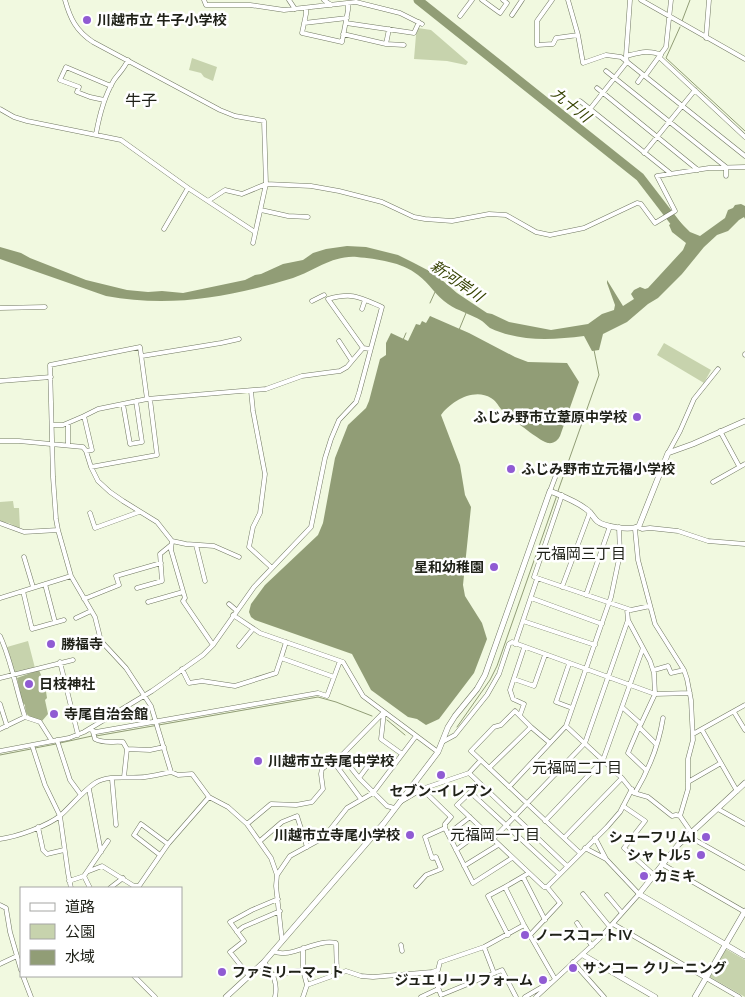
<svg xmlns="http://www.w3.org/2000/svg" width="745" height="997" viewBox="0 0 745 997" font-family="Lato,'Noto Sans JP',sans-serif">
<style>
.green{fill:#c7d3ad}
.forest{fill:#a8b48c}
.water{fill:#919d76}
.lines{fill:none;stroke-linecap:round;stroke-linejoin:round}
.stream{stroke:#919d76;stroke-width:1}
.river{stroke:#919d76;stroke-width:9}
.minor-casing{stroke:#717862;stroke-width:5}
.tertiary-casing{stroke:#717862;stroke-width:6}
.minor{stroke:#fff;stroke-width:4}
.tertiary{stroke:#fff;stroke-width:5}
.poi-dot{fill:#905bd3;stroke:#fff;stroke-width:2}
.labels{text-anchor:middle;stroke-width:5;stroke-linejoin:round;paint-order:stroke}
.poi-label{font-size:14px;font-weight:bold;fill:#1f2118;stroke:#fff;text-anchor:start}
.water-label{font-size:15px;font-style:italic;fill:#354200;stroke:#fff}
.neighbourhood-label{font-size:15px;fill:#1f2118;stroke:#fff}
.quarter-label{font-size:16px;fill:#1f2118;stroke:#fff}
</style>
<rect width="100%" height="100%" fill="#f1f9e0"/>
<path class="green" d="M418 28 431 30 468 62 466 65 447 61 414 59 416 35Z
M192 58 217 67 213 81 204 77 201 73 189 70Z
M664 343 711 370 704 383 657 355Z
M13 501 14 508H19L20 529 9 523 0 522V502Z
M28 641 35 668 15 674 7 647Z
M726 949 745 960V997L710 977Z"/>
<path class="forest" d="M39 670 45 685 47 698 45 700 48 714 42 721C31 719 25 717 25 705L22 702 17 678Z"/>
<path class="water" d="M741 204 745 206V219L744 217 739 220 728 231 717 235 704 247 682 274 658 298 648 304 627 322 603 334 599 350 592 351 584 336C552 340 520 342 490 328 487 326 485 323 482 321 471 314 458 311 448 304 436 296 429 283 418 275 402 262 377 259 357 257 332 255 315 271 293 278 230 297 171 308 106 296L0 259V247L21 253 30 258 86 280 127 290 148 292 162 291 183 293 245 280 255 275 261 274 283 264 303 260 313 253 326 249 347 246 366 247 398 255 414 263 435 274 457 293 487 313 492 314 509 322 551 330 588 324 602 314 614 310 615 305 607 283V280L623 306 634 299 631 294 634 290 640 287 645 289 648 288 683 250 686 243 672 232 669 225 677 219 690 232 700 236 725 218 728 210 733 208 735 205Z
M430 316 469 333 515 357 528 362 567 363 579 382 560 436C558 440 554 444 548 443 539 441 509 416 501 409 498 405 495 400 491 398 474 387 450 402 441 415L460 465 465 495 471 507 463 585 465 596 482 623 487 639 474 673 439 719 426 725 417 719 408 717 371 690 352 654 255 620 251 617 249 612 251 604 265 585 318 535 323 523 335 458 348 425 366 408 369 401 380 359 386 355V343L391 333 408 341 416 324 420 325 422 321 426 323Z"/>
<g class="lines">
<path class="stream" d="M682 21 690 0
M680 27 666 58 745 131
M430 303 435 292
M459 330 466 313
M403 340 406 333
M558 491 599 375 594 350
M387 720 405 735
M457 727 490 680 497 666 557 495
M96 736 318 697 336 702 372 716
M60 743 92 736
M35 748 56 744
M0 755 31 749"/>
<path class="river" d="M418 0 640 177 680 229"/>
<g class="minor-casing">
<path id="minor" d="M65 0C70 18 76 31 93 42L220 110 235 116 264 121 266 184 311 186 339 191 382 202 414 217 425 219 452 221 489 214 506 215 536 232 550 235 584 228 637 203 641 204 655 223 675 211 657 176 709 168 745 167
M204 0 206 5H250L284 10 356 2 400 13 422 24
M289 0 295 9
M324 0 331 5
M482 0 500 13 507 3 503 0
M552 0 537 21V45L553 44 556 38 578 35
M568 0 578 35 583 63 606 55 621 57 745 156
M641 0 745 59
M306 8V14L302 33 342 42 348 10V3
M512 15 522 0
M460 16 472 0
M304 23 347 18
M346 23 414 33 419 22
M343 34 386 44 389 29
M706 38 709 0
M386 44 404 45
M626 56C638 53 649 49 661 55
M659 57 745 137
M606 71 726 167V176
M645 76 666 47 671 0
M638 82 643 75
M597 88 698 170
M104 100 90 97 77 92 79 87 60 80 66 67 111 86
M571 105 580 101 670 173
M0 109 14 117 27 121 121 140 188 188 255 232
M590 109 627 62 626 56 630 0
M96 134C99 117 105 95 114 80 119 73 124 69 128 60
M644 153 695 90
M208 201 225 190 242 194 266 184
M261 210 288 216 308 217
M164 229 188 188
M253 243 266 184
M312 301 324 295
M0 308 45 307
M362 309 365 300
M339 341 352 361 363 348
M745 354V355
M142 356 221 343 239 339
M0 381 51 377
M251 391 253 411 265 474 260 513 253 527 249 547 271 567
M147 399 140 347 50 365 53 477 56 519 58 530 71 576 95 617 101 641 126 668 151 706 171 772 178 775 192 774 209 797 228 807 247 824 271 858 277 875 276 886 282 941
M123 404 130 444 142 442 136 401
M52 425H63L84 416
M720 431 739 466
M0 441H19L83 447 86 451 91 467 98 481 110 492 123 501 157 522 172 541 171 550 185 598 183 601 213 645
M68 445V423
M86 451 92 450 84 416 98 409 147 399 266 389 302 376 340 371 347 367 352 361
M668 453 680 431 694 399 718 369
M91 467 157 455 150 399
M713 482 745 464
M550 491 559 467
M562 495 534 577 631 610 650 606
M90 513 95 528 139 512
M0 523 24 532 58 530
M637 527 642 529 650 528 678 531 708 541 745 544
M635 529 638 560 655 624 684 670 687 679 691 700 693 740 688 759V789L680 816 691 832
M172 541 186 544 214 546 239 557
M196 545 205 581
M24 557 33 587
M45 584 55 622
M562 587 590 512
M137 588 162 581 160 554 171 545
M23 591 32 629 64 620
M586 595 610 526
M0 598 71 576
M531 598 602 624
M84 599 119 585 116 576 161 563
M148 602 183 592
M229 604 236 610
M627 609 628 620 650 661 654 673 655 694 641 724
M233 615 260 633 343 662 363 696 438 752
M76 618 91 611
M523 621 595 645
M0 636C12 662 16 690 25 717L40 722 52 741
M286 642 281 658 334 677
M515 644 537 579
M239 646 253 629
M60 662 78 735
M569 664 556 702 572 708
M182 669 189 683 202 681 235 686 276 673 281 658
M654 670 668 666 671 673 684 670
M0 678 73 660
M514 679 534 686 545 655
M0 704 7 726
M622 707 641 724 639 727 656 744
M384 712 381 739 402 754
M734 712 745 730
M520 715 524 704 513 699 510 690 524 648
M566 726 622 778 634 793 648 797 672 816 676 815 680 816
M531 727 550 743
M639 727 628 753 646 770
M0 729 25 717
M89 729 96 732 318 693 327 696 340 661
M702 730 737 791
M93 732 95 739C105 744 112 741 123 742L127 749 124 777
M693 734 745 705
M57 740 70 780 81 795
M442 742 455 735 487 695 499 674 509 644 512 642 655 694 690 693
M32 745 45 785 60 816 68 873 71 888
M127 749 150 750 164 747
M0 751 69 738 84 732 152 691 203 655 213 645 254 587 311 527 325 458 331 439 339 420 356 402 359 393 382 307C359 297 353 292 328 299L363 348 370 349
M333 761 361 799
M348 764 359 778
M393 767 376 755 359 778 387 806 394 808
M489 768 531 727 515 711 501 725 494 727 471 751 580 853
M469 773 567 866
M112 779 116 825
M688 782 721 763
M479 784 457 805 544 887H547L560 903 530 935
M509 787 566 726 611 597 620 554 619 527
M89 789 101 852
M422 789 469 773 481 760
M470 792 559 874
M635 793C648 771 659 744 663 718
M400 802 422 789 451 817 445 824V828L425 837 432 858 436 857 441 869 426 875 416 886
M623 806 645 821 624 848 654 875
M718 809 745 824
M545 821 603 760 643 648
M247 824 271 804 296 805 312 802 323 789 321 774 322 769 328 764 343 754 384 712
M38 827 43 850 47 854 64 850
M445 828 473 883 512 858
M448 834 470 817
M688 836 745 868
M564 838 622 778
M0 839C16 837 48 826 61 815 72 805 82 792 95 783 109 774 129 779 145 777 153 776 162 774 171 772
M493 839 585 743 628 620
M260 841 282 822 297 816 307 847
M585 848 606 859
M456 850 483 830
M160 855 134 835 141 824 168 844
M662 864 745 912
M464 866 498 845
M89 871 102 866 134 886H139L168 844 209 797
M529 873 505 887 524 925 555 979
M277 875 290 856 321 839 325 836 347 808 373 793 416 736
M84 876 90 888
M523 877 545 920
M69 881 84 876 108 841
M505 887 488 896 508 935
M547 887 607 827 620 812 632 789
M110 888 123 878
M583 894 610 927
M607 895 622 913
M0 905 6 908 10 932 21 970
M577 923 592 946
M613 924 739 997
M237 932 243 927 280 911
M401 945 402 951
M484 947 494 973
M303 948V970L307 985 303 997
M273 951C290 960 316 938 336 943L337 974
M264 962C273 974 278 982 275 997
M573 962 604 997
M0 964 17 956
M432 972 441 995
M274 975 303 970
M23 976 31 997
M134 976 155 997
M249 976 230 952 244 941 230 922 252 910 278 899
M307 985 346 971 361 976 373 977 432 972 438 970 440 962 484 947 524 925
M441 995 502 970 516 997
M421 997 438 989
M525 997 549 983
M536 997 599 939 639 894 606 859 595 838"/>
</g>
<g class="tertiary-casing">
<path id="tertiary" d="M745 783 678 845 639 894 745 956
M583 955 655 997
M226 997 264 962 384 823 438 752 448 727 455 716 477 689 485 675 550 491C562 496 576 501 586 509 591 512 593 517 597 521 604 527 631 531 639 526L668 453 693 444 745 421
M695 997 745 911"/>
</g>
<use href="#minor" class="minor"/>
<use href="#tertiary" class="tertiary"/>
</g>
<g class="poi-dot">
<circle cx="87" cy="20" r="5"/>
<circle cx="637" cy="417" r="5"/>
<circle cx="511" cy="469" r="5"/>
<circle cx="494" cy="567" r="5"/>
<circle cx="51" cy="644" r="5"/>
<circle cx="29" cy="684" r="5"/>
<circle cx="54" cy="714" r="5"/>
<circle cx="258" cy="761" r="5"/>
<circle cx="441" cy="775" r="5"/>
<circle cx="410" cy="835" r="5"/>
<circle cx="706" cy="837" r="5"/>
<circle cx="701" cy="855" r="5"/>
<circle cx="644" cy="876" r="5"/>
<circle cx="525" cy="935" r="5"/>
<circle cx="573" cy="968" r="5"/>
<circle cx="222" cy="972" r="5"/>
<circle cx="543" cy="980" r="5"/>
</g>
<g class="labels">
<g class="poi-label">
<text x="97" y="25">川越市立 牛子小学校</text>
<text x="627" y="422" text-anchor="end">ふじみ野市立葦原中学校</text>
<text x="521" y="474">ふじみ野市立元福小学校</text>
<text x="484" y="572" text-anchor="end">星和幼稚園</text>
<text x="61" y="649">勝福寺</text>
<text x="39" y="689">日枝神社</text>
<text x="64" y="719">寺尾自治会館</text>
<text x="268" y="766">川越市立寺尾中学校</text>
<text x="441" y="796" text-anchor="middle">セブン-イレブン</text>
<text x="400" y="840" text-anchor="end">川越市立寺尾小学校</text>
<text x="696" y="842" text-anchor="end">シューフリムI</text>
<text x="691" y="860" text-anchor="end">シャトル5</text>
<text x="654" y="881">カミキ</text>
<text x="535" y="940">ノースコートIV</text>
<text x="583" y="973">サンコー クリーニング</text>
<text x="232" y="977">ファミリーマート</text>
<text x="533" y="985" text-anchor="end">ジュエリーリフォーム</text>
</g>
<g class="water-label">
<text transform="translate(571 105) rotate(39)" y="5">九十川</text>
<text transform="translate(457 281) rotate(35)" y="5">新河岸川</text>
</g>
<g class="neighbourhood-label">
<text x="581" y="559">元福岡三丁目</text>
<text x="577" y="773">元福岡二丁目</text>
<text x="495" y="840">元福岡一丁目</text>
</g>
<g class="quarter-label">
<text x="141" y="106">牛子</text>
</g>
</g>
<rect x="20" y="887" width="162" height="90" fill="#ffffff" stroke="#a5a6a3"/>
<rect x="30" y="903" width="25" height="8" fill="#ffffff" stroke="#a5a6a3"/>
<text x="65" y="912" font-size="15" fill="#1f2118">道路</text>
<rect x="30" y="924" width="25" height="15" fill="#c7d3ad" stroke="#a5a6a3"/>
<text x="65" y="937" font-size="15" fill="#1f2118">公園</text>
<rect x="30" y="950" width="25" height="15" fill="#919d76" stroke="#a5a6a3"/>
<text x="65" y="962" font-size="15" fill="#1f2118">水域</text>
</svg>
